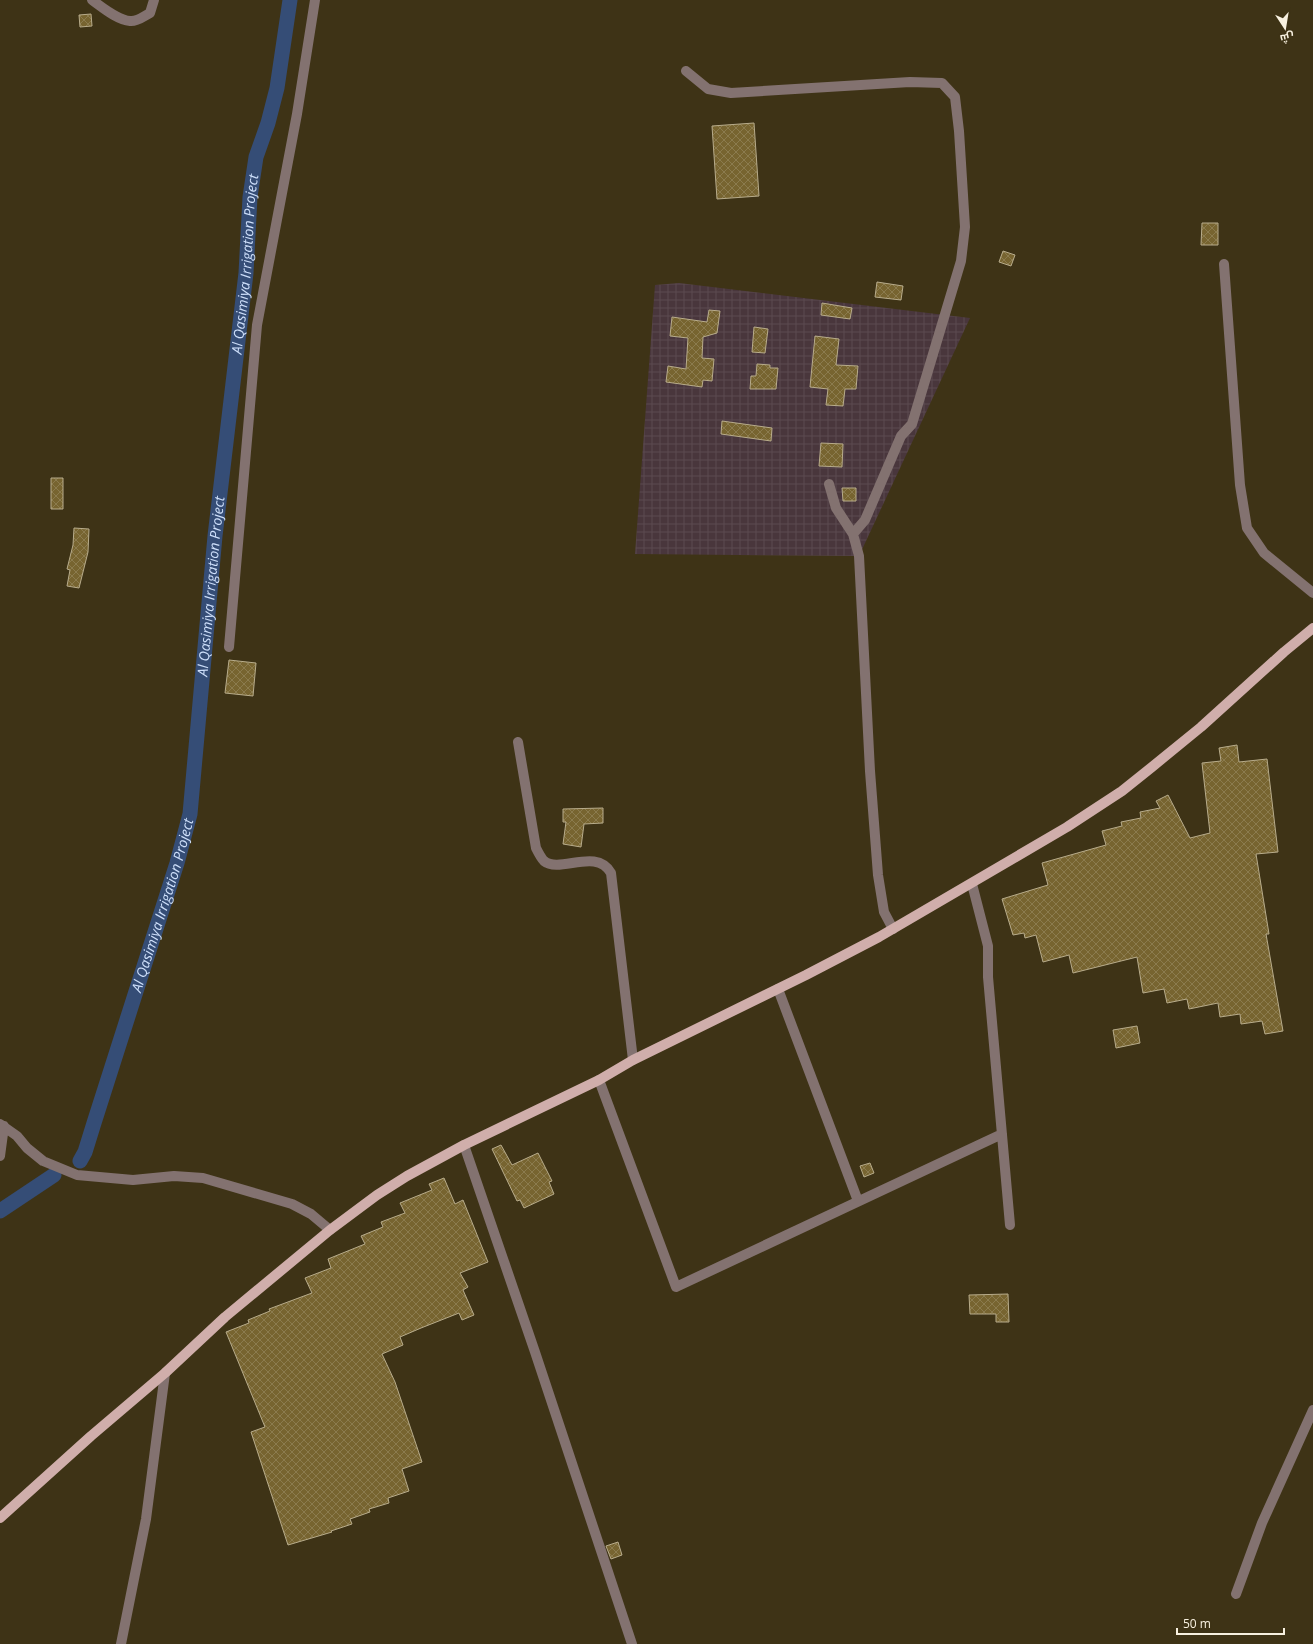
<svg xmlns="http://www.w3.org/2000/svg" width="1313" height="1644" viewBox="0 0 1313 1644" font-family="'Open Sans',Cairo,sans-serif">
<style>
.industrial{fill:url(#industrial-grid)}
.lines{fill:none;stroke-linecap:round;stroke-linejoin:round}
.canal{stroke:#354d76;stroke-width:15}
.building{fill:url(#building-cross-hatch);stroke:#b8ac8b}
.minor{stroke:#837270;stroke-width:10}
.major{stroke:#d0aeab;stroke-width:10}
.labels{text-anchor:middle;stroke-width:3.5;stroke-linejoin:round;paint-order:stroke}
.water-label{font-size:14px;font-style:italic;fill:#cfe0fb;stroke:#3e3316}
</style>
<defs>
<pattern id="industrial-grid" width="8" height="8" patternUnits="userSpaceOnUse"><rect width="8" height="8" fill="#49363c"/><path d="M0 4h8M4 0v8" fill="none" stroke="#5b4a4f"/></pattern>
<pattern id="building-cross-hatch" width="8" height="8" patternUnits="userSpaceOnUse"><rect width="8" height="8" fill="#776430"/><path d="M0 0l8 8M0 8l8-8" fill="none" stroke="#8b7b4e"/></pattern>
</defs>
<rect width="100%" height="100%" fill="#3e3316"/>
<path class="industrial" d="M679 283 970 318 859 556 635 554 655 285Z"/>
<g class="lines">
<g class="canal">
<path id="s1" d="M80 1161 85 1152 94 1123 177 863 190 814 215 536 246 273 250 197 256 157 268 123 277 88 290 0"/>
<path d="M0 1211 54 1175"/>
</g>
</g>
<path class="building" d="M91 14 92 26 80 27 79 15Z
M754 123 759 196 717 199 712 126Z
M1202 223H1218V245H1201Z
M1003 251 1015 255 1011 266 999 262Z
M877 282 903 286 901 300 875 297Z
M822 303 852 308 850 319 821 315Z
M709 310 720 311 717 333 703 337 702 358 714 359 712 381 703 380 702 387 666 382 668 366 686 369 688 338 670 336 672 317 707 322Z
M754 327 768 329 765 353 752 352Z
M815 336 839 339 836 365 858 366 856 389H845L843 406 826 405 828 389 810 387Z
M757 364 770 365V368H778L776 389H750L751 376H756Z
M722 421 772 428 771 441 721 434Z
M821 443 843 444 842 467 819 466Z
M51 478H63V509H51Z
M842 488H856V501H843Z
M74 528 89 529 88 552 79 588 67 586 70 570 67 569 73 545Z
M229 660 256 663 253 696 225 693Z
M1237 745 1239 762 1267 759 1278 852 1256 854 1269 934H1266L1283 1031 1265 1034 1262 1021 1241 1024 1240 1014 1220 1017 1218 1003 1189 1009 1187 999 1167 1003 1164 989 1143 993 1137 957 1073 973 1069 955 1043 962 1036 935 1025 938 1024 933 1013 935 1002 899 1048 885 1042 863 1106 845 1102 831 1122 826 1121 822 1141 818 1140 812 1160 808 1156 801 1168 795 1190 838 1210 833 1202 763 1221 761 1219 748Z
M603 808V823L584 824 581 847 563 844 566 822H563V809Z
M1137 1026 1140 1043 1116 1048 1113 1030Z
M501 1145 512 1165 538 1153 552 1181 549 1182 554 1194 524 1208 520 1200 517 1201 492 1149Z
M870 1163 874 1173 864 1177 860 1166Z
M444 1178 455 1204 463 1200 488 1262 460 1273 468 1287 463 1290 474 1315 462 1320 459 1313 421 1328 400 1337 403 1345 382 1354 395 1382 422 1462 402 1469 409 1491 388 1498 389 1503 369 1509 370 1512 350 1519 352 1524 331 1531 332 1532 288 1545 251 1432 265 1427 226 1332 249 1323 248 1320 270 1311 269 1309 312 1293 305 1278 331 1268 328 1259 365 1244 361 1236 383 1227 381 1222 405 1213 400 1203 432 1190 429 1184Z
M1008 1294 1009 1322H996V1314H970L969 1295Z
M618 1542 622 1555 611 1559 606 1546Z"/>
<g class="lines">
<path class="minor" d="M92 0C102 7 117 20 130 21 137 22 144 16 150 13L154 0
M686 71 708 89 731 93 910 82 942 83 955 97 959 131 965 227 961 261 912 424 901 436 865 520 853 534
M1224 264 1240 485 1247 528 1264 553 1313 593
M829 484 836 508 853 534 859 556 870 771 878 875 884 912 893 929
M229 647 257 325 297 114 315 0
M518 742 536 848C538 852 541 858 544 861 560 874 596 847 611 873L633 1060
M972 884 988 946V977L1010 1225
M778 989 858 1201
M599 1080 676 1287 1002 1134
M0 1124 17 1136 27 1148 43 1161 77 1175 133 1180 174 1176 203 1178 292 1204 311 1214 330 1230
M464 1145 535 1352 632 1644
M0 1156 4 1126
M1236 1594 1262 1523 1313 1410
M121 1644 146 1519 165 1373"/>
<path class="major" d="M0 1518 91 1436 165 1373 225 1317 330 1230 377 1195 407 1176 464 1145 599 1080 633 1060 806 975 879 937 1067 827 1122 791 1152 767 1201 727 1284 652 1313 628"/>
</g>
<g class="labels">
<g class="water-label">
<text dy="5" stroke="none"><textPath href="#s1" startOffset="917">Al Qasimiya Irrigation Project</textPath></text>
<text dy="5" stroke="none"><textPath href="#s1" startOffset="593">Al Qasimiya Irrigation Project</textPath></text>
<text dy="5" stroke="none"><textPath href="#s1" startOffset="269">Al Qasimiya Irrigation Project</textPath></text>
</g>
</g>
<g transform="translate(1285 28) rotate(168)" stroke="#3e3316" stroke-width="3" paint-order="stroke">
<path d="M0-3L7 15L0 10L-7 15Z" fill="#f8f1e0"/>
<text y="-6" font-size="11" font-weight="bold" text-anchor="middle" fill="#f8f1e0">ش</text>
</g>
<path d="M1177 1628v6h107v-6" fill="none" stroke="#f8f1e0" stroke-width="2"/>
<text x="1183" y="1628" font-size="12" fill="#f8f1e0" stroke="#3e3316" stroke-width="3" paint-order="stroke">50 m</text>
</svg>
